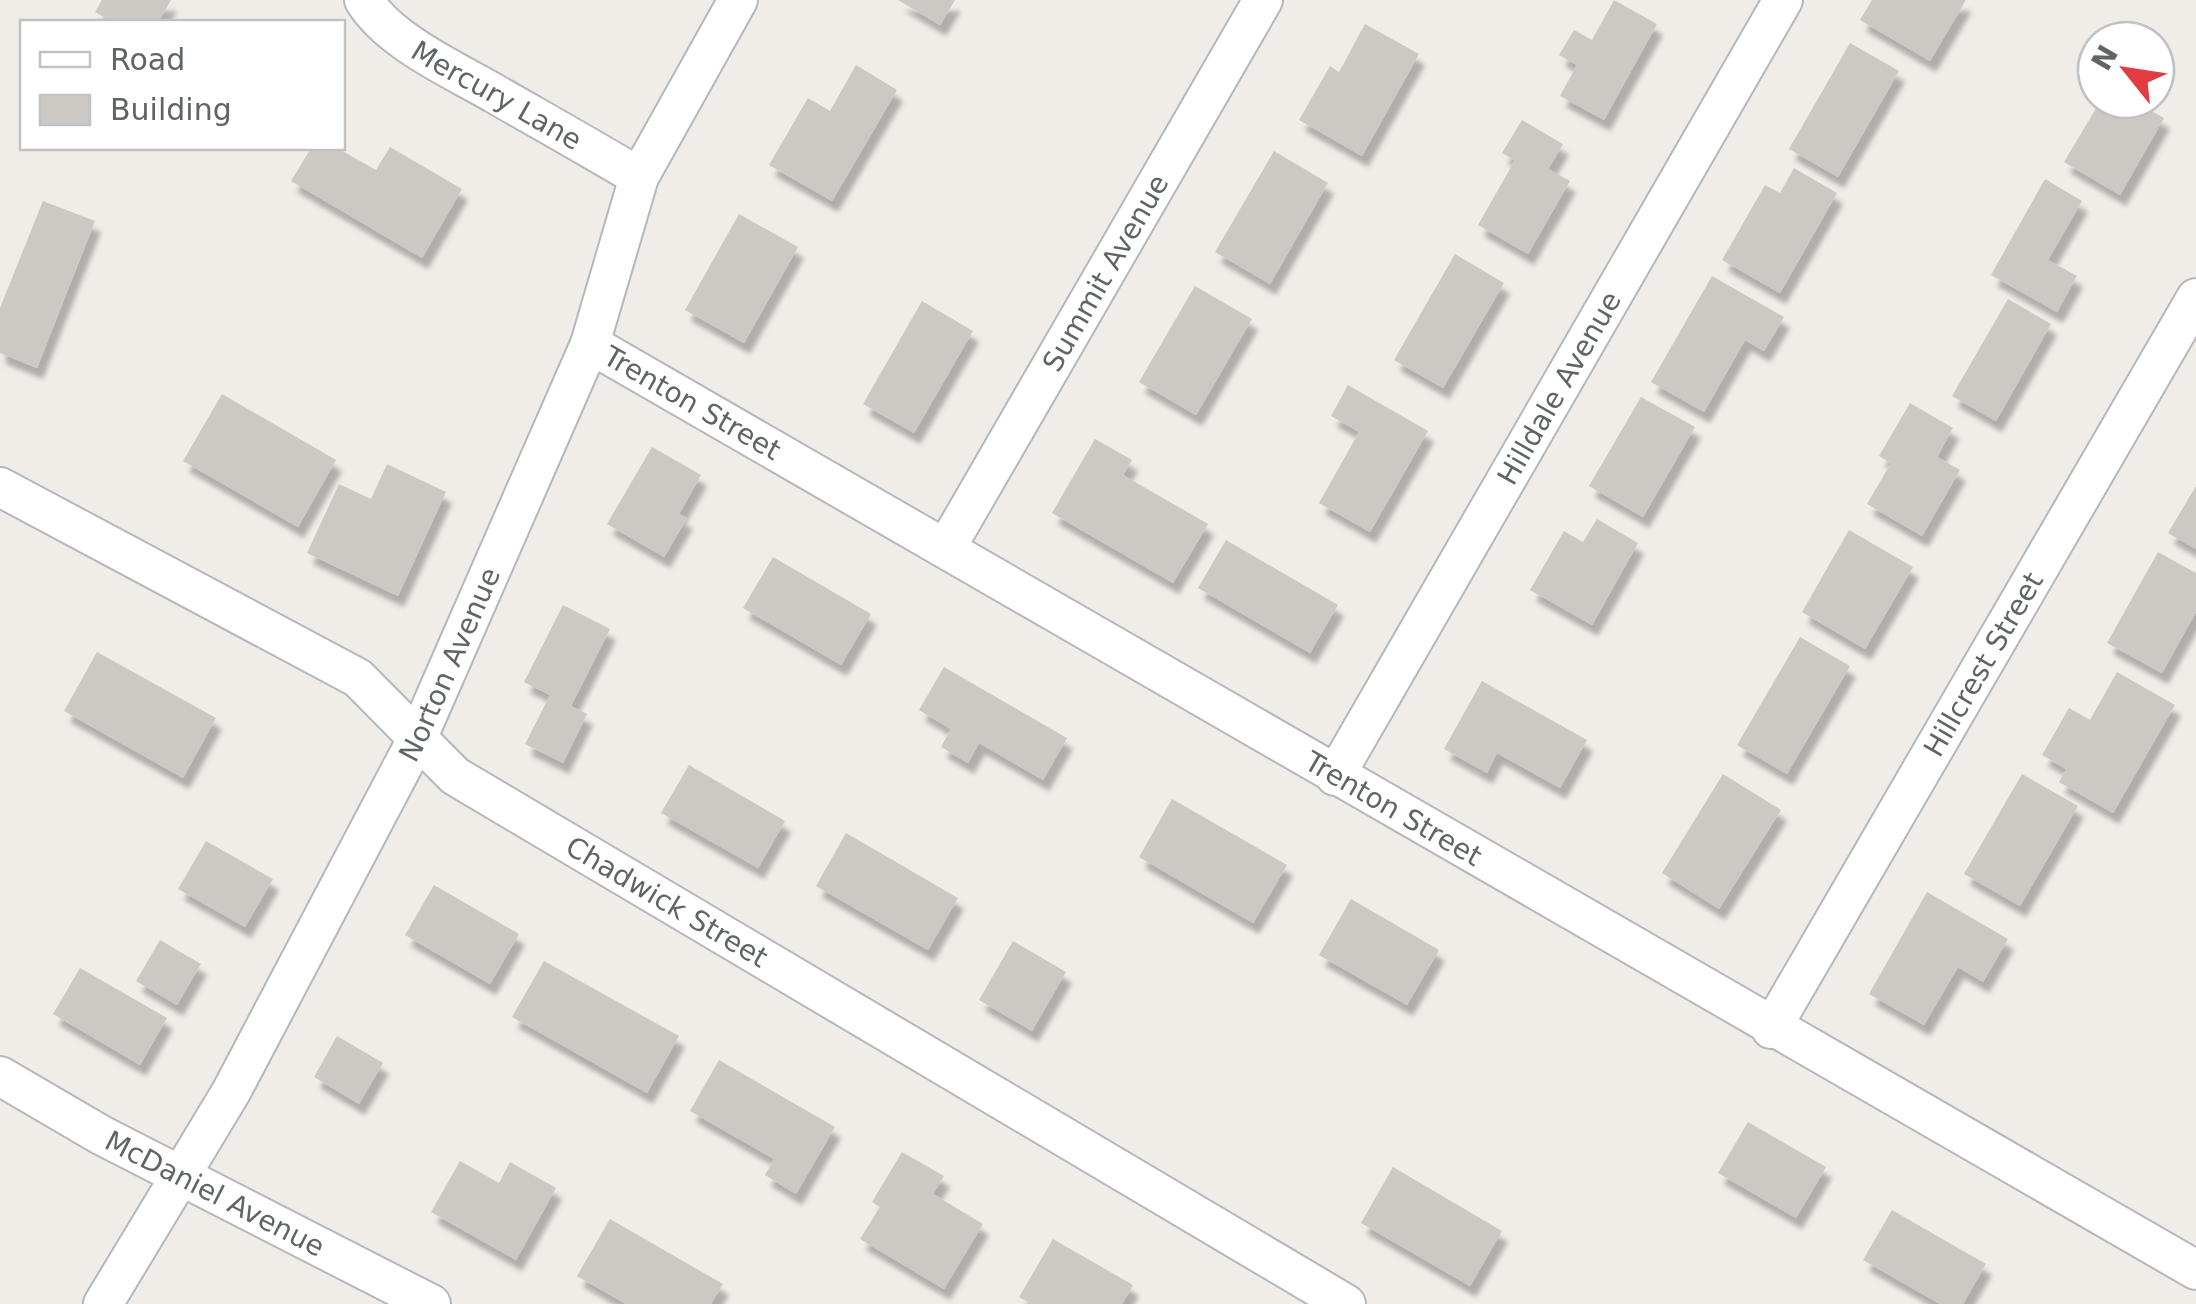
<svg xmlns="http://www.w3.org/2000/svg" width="2196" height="1304" viewBox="0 0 2196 1304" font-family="'DejaVu Sans',sans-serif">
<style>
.building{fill:#ccc8c4;filter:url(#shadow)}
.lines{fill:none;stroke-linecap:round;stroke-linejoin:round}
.minor-casing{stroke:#b5b8bb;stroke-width:42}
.minor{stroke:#fff;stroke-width:38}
.labels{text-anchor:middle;stroke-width:10;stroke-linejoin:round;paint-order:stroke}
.street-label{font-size:28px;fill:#5f6467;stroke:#fff}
</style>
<defs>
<filter id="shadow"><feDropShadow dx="6" dy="11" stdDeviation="2.5" flood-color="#0004"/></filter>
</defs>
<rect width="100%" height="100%" fill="#f0ede8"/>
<path class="building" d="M102 0H171L158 22H113L95 12Z
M898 0H955L940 25Z
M1614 0 1657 24 1604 120 1560 96 1577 65 1559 55 1574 30 1592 40Z
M1872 0H1966L1930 61 1860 20Z
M1365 24 1419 54 1362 156 1299 120 1330 66 1339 72Z
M1850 43 1899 71 1838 177 1789 149Z
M856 65 897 90 832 201 769 165 808 98 830 111Z
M2101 100H2132L2164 118 2120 195 2064 162Z
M1522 120 1563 144 1548 169 1570 181 1528 254 1478 225 1515 160 1502 153Z
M390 147 462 189 422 258 291 181 311 148H337L376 170Z
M1274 151 1328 183 1270 284 1215 252Z
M1794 168 1837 193 1780 293 1722 260 1765 185 1780 193Z
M2045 179 2082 201 2048 260 2077 276 2057 312 1991 275Z
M43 201 95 221 37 368 0 353V308Z
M739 214 798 247 744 343 685 310Z
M1455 254 1504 283 1443 388 1394 360Z
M1712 276 1784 317 1764 351 1745 340 1704 412 1651 382Z
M1195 286 1252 319 1196 415 1139 382Z
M2008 299 2051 324 1996 421 1952 396Z
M922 301 973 331 914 433 863 404Z
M1348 385 1428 431 1370 532 1319 503 1359 432 1331 416Z
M222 394 336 460 298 527 183 461Z
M1641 397 1695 427 1643 517 1589 486Z
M1910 403 1953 428 1937 457 1960 470 1922 536 1867 504 1891 463 1879 456Z
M1095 439 1132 460 1123 475 1208 524 1173 583 1052 513Z
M652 447 701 475 679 514 687 518 664 557 607 524Z
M387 464 446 492 398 596 307 553 339 484 371 499Z
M2196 486V549L2168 533Z
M1597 519 1638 543 1592 625 1530 590 1564 531 1583 542Z
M1849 530 1913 567 1865 649 1802 612Z
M1226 540 1338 605 1310 653 1198 588Z
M2158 552 2196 573V612L2162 673 2107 643Z
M773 557 871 614 841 665 743 608Z
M563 605 610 629 571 706 587 714 563 763 525 744 550 695 524 682Z
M1800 637 1850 666 1787 774 1737 745Z
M97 652 216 718 183 778 64 711Z
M944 667 1067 738 1043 780 979 743 968 763 941 747 951 729 919 710Z
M2117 672 2175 705 2113 813 2059 782 2066 769 2042 755 2069 708 2090 720Z
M1482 681 1587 740 1560 788 1497 753 1487 773 1444 749Z
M689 765 785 821 758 868 661 813Z
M1723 774 1781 810 1719 909 1662 873Z
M2022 774 2078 806 2020 906 1964 874Z
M1172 799 1287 865 1253 923 1139 857Z
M846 833 958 898 928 950 816 886Z
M206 841 273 879 245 927 178 889Z
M434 885 519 934 490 984 405 935Z
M1927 892 2008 939 1983 982 1958 967 1924 1025 1869 994Z
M1351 899 1439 950 1407 1005 1319 955Z
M160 940 201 964 177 1005 136 981Z
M1013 941 1066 972 1032 1031 979 1000Z
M544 961 679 1036 647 1093 512 1017Z
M80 968 167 1018 140 1065 53 1014Z
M337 1036 383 1063 359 1104 314 1077Z
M719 1060 835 1127 796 1194 765 1175 774 1159 690 1111Z
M1748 1122 1826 1167 1796 1218 1718 1173Z
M902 1152 944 1176 933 1194 983 1224 944 1289 860 1239 880 1207 872 1202Z
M460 1161 499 1183 510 1162 556 1188 516 1260 431 1212Z
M1393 1167 1502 1231 1470 1286 1361 1223Z
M1892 1210 1986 1264 1963 1304H1940L1863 1260Z
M610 1219 723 1284 711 1304H626L577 1276Z
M1053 1239 1133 1285 1122 1304H1032L1019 1297Z"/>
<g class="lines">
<g class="minor-casing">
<g id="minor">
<path id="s1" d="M364 0C388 41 456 71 497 95 544 122 592 149 639 177"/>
<path id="s2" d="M590 344C1126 651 1658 965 2196 1270"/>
<path id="s3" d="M0 487 358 678 455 776 1346 1304"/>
<path id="s4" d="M946 548 1263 0"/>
<path id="s5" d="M1335 776 1783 0"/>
<path id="s6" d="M1771 1029 2196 298"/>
<path id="s7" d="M0 1076 101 1135 431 1304"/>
<path id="s8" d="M103 1304 231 1092 417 739 590 344 639 177 738 0"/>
</g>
</g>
<use href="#minor" class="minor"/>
</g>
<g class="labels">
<g class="street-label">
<text dy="10" stroke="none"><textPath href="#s1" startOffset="165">Mercury Lane</textPath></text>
<text dy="10" stroke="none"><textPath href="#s4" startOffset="318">Summit Avenue</textPath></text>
<text dy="10" stroke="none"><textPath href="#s5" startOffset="448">Hilldale Avenue</textPath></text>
<text dy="10" stroke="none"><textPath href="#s2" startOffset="118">Trenton Street</textPath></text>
<text dy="10" stroke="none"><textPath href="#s8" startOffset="728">Norton Avenue</textPath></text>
<text dy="10" stroke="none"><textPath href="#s6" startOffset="422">Hillcrest Street</textPath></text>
<text dy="10" stroke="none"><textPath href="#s2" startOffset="928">Trenton Street</textPath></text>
<text dy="10" stroke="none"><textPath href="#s3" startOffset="790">Chadwick Street</textPath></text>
<text dy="10" stroke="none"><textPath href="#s7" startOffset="245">McDaniel Avenue</textPath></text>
</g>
</g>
<rect x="20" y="20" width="325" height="130" fill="#ffffff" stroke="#bfc1c2" stroke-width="2.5"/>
<rect x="40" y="52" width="50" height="15" fill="#ffffff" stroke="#bfc1c2" stroke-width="2.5"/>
<text x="110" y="70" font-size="30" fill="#5f6467">Road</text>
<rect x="40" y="95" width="50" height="30" fill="#ccc8c4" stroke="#bfc1c2" stroke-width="2.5"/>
<text x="110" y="120" font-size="30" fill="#5f6467">Building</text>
<g transform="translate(2126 70) rotate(300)"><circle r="48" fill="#ffffff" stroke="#bfc1c2" stroke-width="2.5"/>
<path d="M0-8L18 38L0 25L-18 38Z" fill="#e23c42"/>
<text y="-15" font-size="28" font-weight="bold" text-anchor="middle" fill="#5f6467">N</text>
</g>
</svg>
